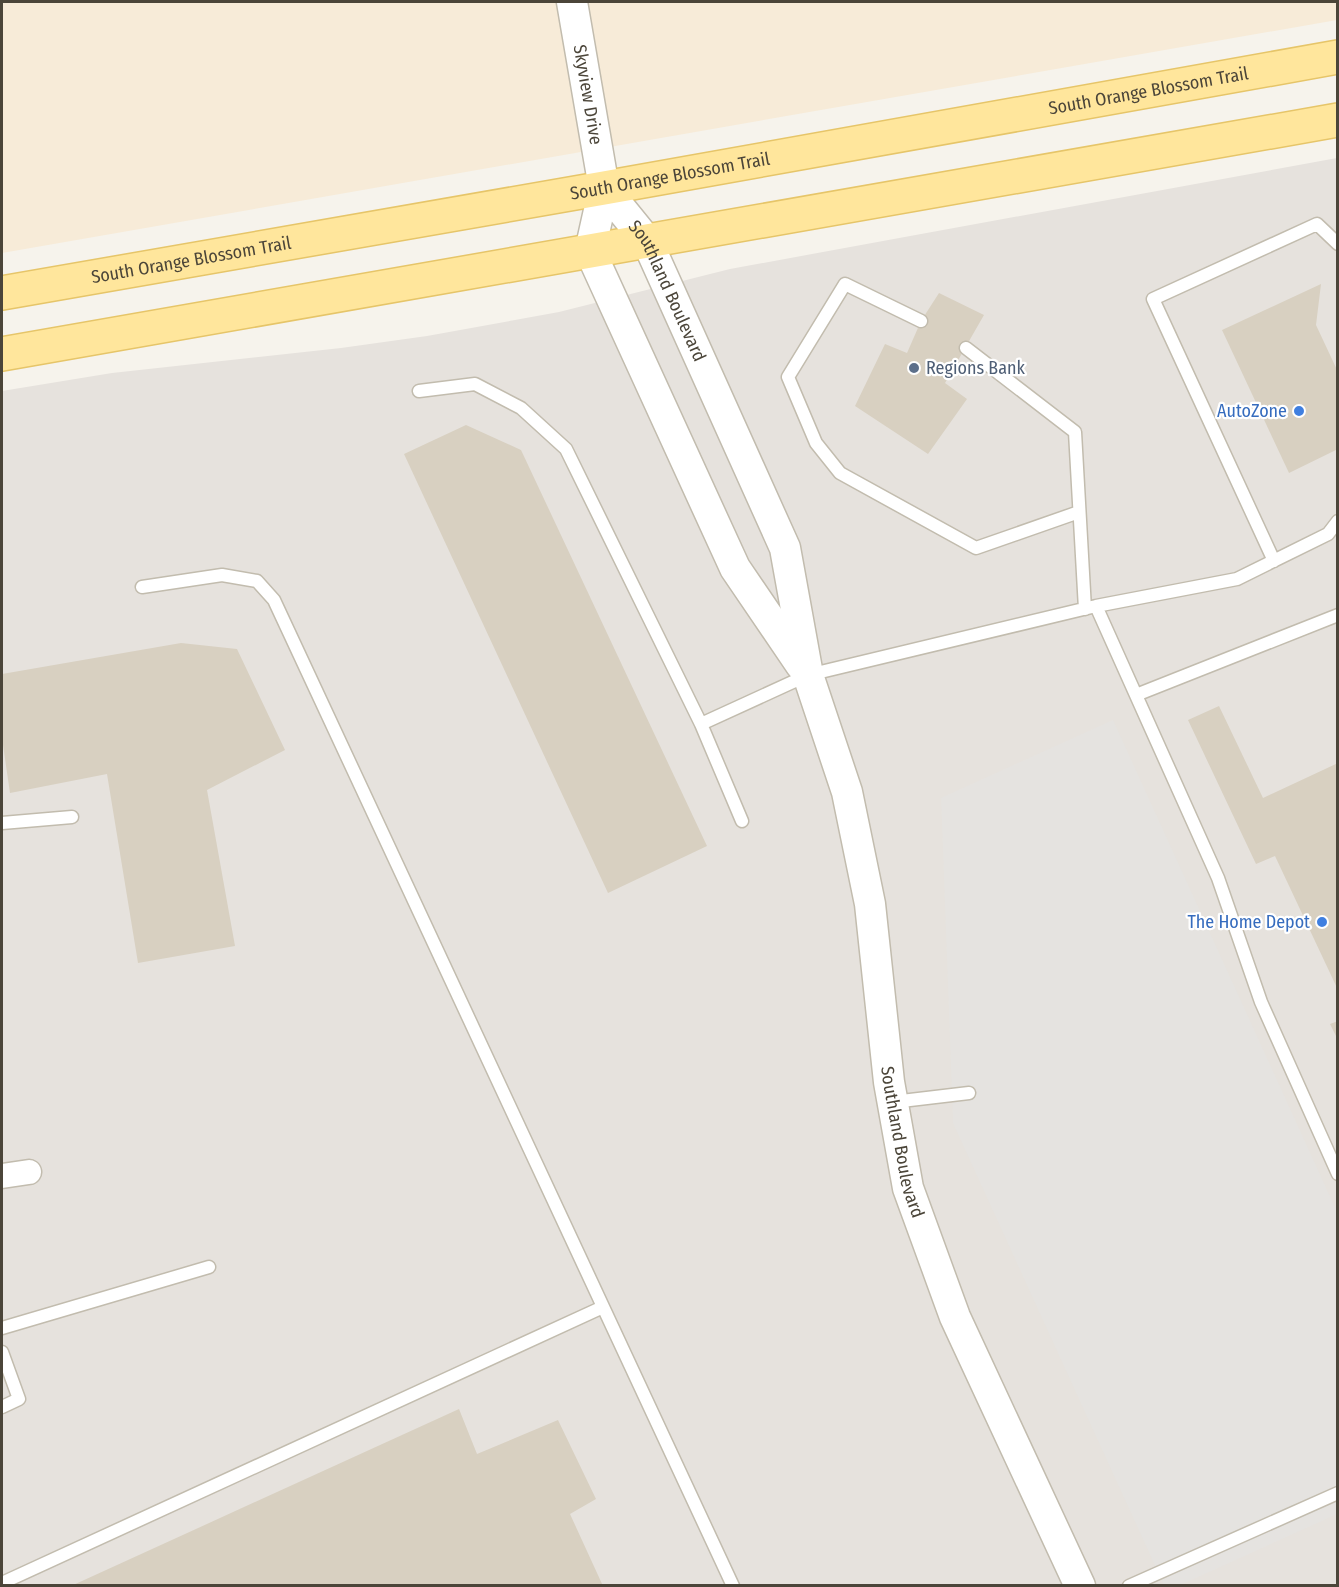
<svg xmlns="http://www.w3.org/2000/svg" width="1339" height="1587" viewBox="0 0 1339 1587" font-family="'Fira Sans Condensed',sans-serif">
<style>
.commercial{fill:#f7ebd8}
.industrial{fill:#e6e2dd}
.parking{fill:#e5e3e0}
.building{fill:#d8d0c1}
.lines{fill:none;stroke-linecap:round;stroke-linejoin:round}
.service-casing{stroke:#c2bcae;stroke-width:15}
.minor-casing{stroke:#c2bcae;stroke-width:27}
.tertiary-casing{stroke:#c2bcae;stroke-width:33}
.primary-casing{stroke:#e6c569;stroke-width:36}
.service{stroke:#fff;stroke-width:12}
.minor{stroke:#fff;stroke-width:24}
.tertiary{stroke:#fff;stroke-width:30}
.primary{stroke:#ffe69c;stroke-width:33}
.service-dot{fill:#5c6f8a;stroke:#fff;stroke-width:2}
.shop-dot{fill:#3f7fe0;stroke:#fff;stroke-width:2}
.labels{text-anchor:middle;stroke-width:4.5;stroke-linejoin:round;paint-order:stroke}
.street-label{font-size:18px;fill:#4b4539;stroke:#fff}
.service-label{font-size:18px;fill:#4e5e75;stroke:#fff;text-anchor:start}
.shop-label{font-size:18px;fill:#366cbe;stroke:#fff;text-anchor:end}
</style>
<rect width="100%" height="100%" fill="#f6f3ec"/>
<path class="commercial" d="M2 2H1337V20L2 253Z"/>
<path class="industrial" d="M1337 158V1585L2 1586V391L112 373 341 348 427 336 559 312 730 269Z"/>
<path class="parking" d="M1113 720 1337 1212V1514L1180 1585H1164L953 1123 941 798Z"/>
<path class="building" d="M1321 284 1316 325 1338 372V449L1289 473 1222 330Z
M939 293 984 315 945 383 967 399 928 454 855 406 885 344 907 353 921 321Z
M466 425 521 450 707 846 608 893 404 454Z
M181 643 237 649 285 750 207 790 235 946 138 963 107 774 10 793 2 738V674Z
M1219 706 1263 798 1338 763V990L1275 856 1256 864 1188 720Z
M1338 1021V1040L1330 1024Z
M459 1409 477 1454 558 1420 596 1499 570 1514 603 1586H71Z"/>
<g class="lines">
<g class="service-casing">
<path id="service" d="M921 321 845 284 788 377 816 443 840 473 976 548 1079 512
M966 348 1075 432 1085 609
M419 391 475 384 521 408 566 449 701 724 808 675 1096 606 1237 579 1328 534 1338 521
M1274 561 1153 299 1317 224 1338 244
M142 587 222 575 257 581 274 600 733 1586
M1096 606 1218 878 1261 1002 1338 1174
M1136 695 1338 615
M701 724 742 821
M2 823 72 817
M893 1102 969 1093
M2 1328 209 1267
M2 1352 19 1399 2 1407
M2 1583 603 1307
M1129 1586 1338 1493"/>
</g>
<g class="minor-casing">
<path id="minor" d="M2 1176 29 1172"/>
</g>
<g class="tertiary-casing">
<g id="tertiary">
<path id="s1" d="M572 2 604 188 590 251 735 568 801 665"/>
<path id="s2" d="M604 188 647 241 785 548 808 675 847 792 870 904 889 1082 908 1188 955 1317 1080 1586"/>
</g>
</g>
<g class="primary-casing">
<g id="primary">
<path id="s3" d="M2 293 604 188 1338 57"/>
<path d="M2 354 1338 120"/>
</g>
</g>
<use href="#service" class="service"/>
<use href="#minor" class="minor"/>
<use href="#tertiary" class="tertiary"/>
<use href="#primary" class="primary"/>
</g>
<circle class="service-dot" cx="914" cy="368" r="6"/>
<g class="shop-dot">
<circle cx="1299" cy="411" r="6"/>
<circle cx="1322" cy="922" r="6"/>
</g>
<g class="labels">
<g class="street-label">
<text dy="6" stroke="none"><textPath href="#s3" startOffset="1164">South Orange Blossom Trail</textPath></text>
<text dy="6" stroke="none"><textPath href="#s1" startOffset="94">Skyview Drive</textPath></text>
<text dy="6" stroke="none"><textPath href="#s3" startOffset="678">South Orange Blossom Trail</textPath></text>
<text dy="6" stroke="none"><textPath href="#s3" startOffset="192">South Orange Blossom Trail</textPath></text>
<text dy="6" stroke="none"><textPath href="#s2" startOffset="122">Southland Boulevard</textPath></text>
<text dy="6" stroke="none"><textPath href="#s2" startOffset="1012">Southland Boulevard</textPath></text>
</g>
<g class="service-label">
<text x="926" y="374">Regions Bank</text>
</g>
<g class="shop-label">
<text x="1287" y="417">AutoZone</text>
<text x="1310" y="928">The Home Depot</text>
</g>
</g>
<rect width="1339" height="1587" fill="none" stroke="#4b4539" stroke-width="6"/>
</svg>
